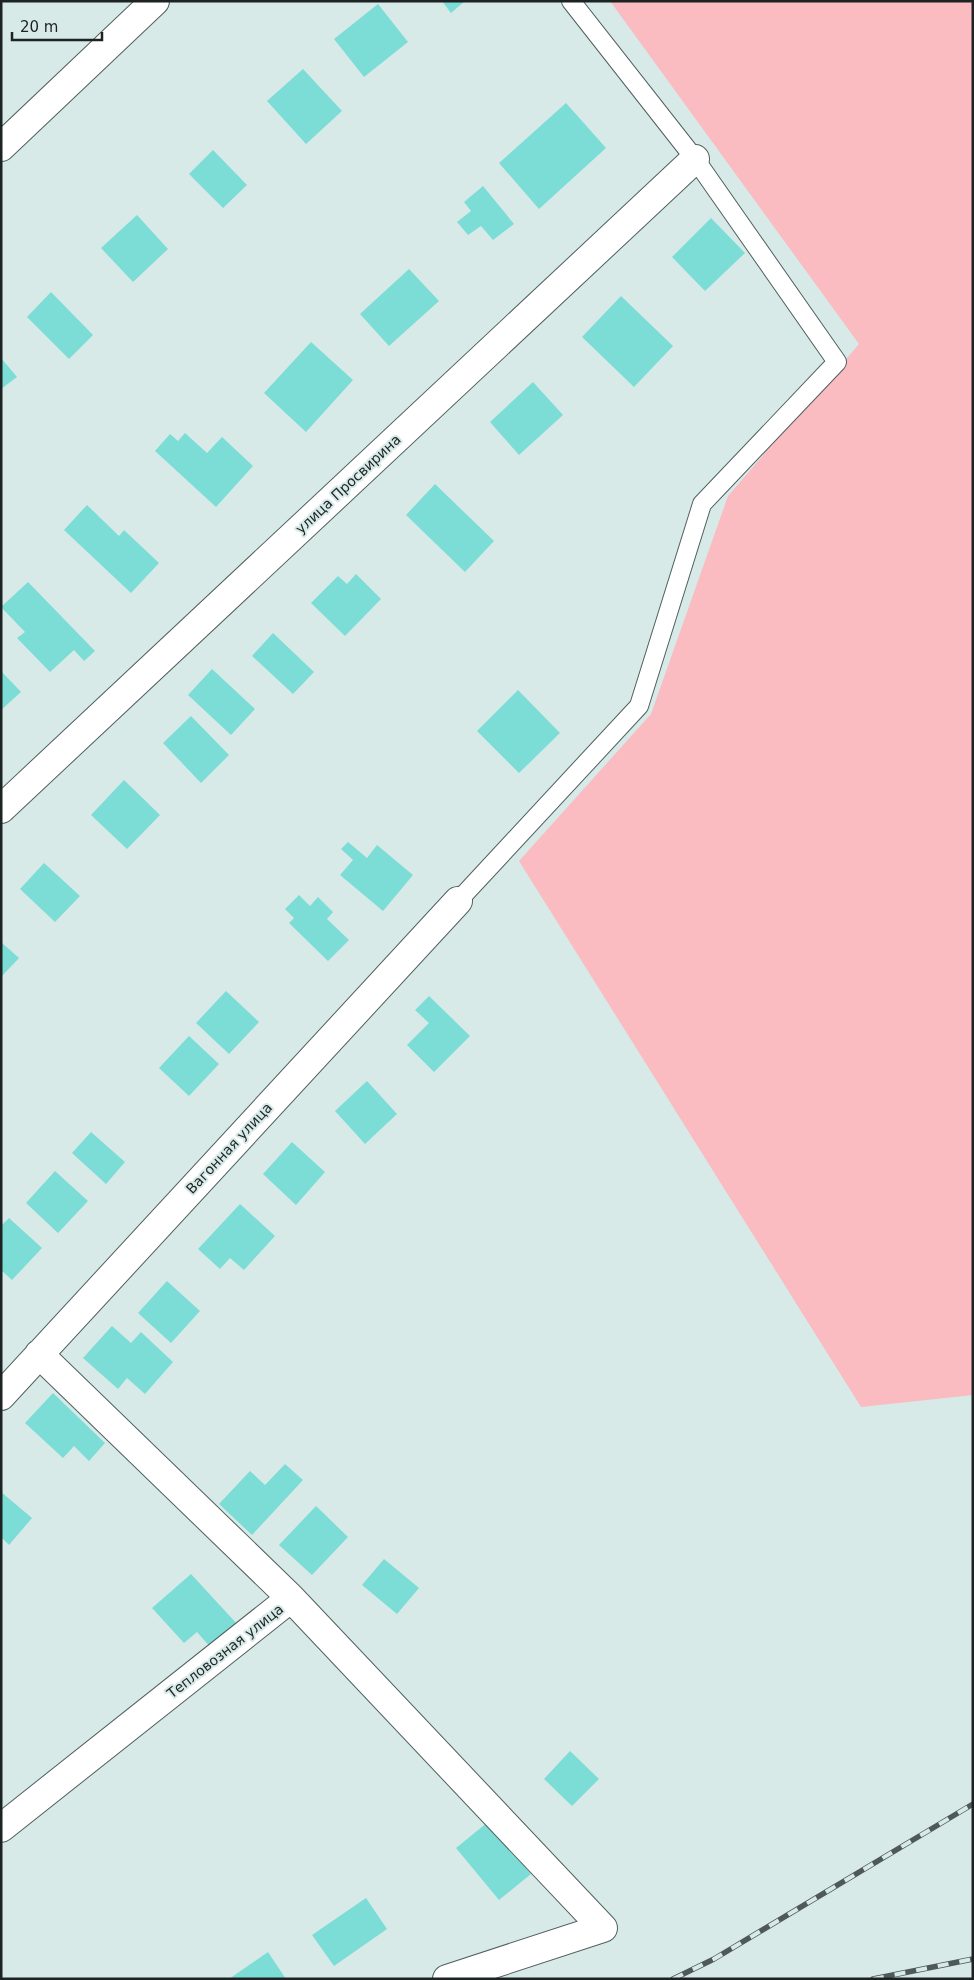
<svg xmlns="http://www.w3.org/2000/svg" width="974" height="1980" viewBox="0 0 974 1980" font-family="'DejaVu Sans',sans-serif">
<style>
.green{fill:#fabbc1}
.building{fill:#7bddd6}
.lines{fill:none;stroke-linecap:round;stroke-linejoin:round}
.service-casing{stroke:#50605e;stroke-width:20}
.minor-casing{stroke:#50605e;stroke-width:30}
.service{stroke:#fff;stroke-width:18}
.minor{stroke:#fff;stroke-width:28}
.rail-casing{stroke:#4f5958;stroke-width:5.5}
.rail{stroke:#d7eae8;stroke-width:4;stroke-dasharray:11;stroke-linecap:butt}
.labels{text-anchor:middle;stroke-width:4;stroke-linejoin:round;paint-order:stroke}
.street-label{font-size:14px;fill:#1c2322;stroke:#d7eae8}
</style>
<rect width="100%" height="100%" fill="#d7eae8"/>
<path class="green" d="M610 1H973V1395L861 1407 519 861 651 714 728 496 859 344Z"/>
<path class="building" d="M442 1H465L451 13Z
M378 4 408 42 364 77 334 39Z
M303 69 342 111 306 144 267 101Z
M566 103 606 148 539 209 499 163Z
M213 150 247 185 223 208 189 174Z
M483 186 514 224 493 240 481 226 468 235 457 222 471 211 464 202Z
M137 215 168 249 133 282 101 248Z
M711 218 745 253 705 291 672 257Z
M409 269 439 301 389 346 360 314Z
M51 292 93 335 69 359 27 317Z
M621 296 673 346 634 387 582 337Z
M311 342 353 380 306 432 264 393Z
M1 358 17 377 1 389Z
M533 382 563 415 519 455 490 422Z
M185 433 207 453 222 437 253 466 216 507 155 451 170 434 178 441Z
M435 484 494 541 465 572 406 515Z
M87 505 119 536 124 530 159 563 131 593 64 530Z
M356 574 381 599 345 636 311 603 338 576 347 584Z
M28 582 95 651 84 661 74 650 50 672 17 638 25 632 1 607Z
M273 633 314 672 293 694 252 656Z
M212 669 255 709 231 735 188 695Z
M1 671 21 692 1 710Z
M518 690 560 733 519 773 477 731Z
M191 716 229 755 201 783 163 743Z
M124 780 160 815 127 849 91 815Z
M348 842 367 858 377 845 413 875 383 911 340 875 353 860 341 849Z
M44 863 80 896 55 922 20 889Z
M299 895 310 906 318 897 333 912 327 919 349 940 328 961 289 923 294 918 285 909Z
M1 942 19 958 1 977Z
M226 991 259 1022 229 1054 196 1023Z
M429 996 470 1036 434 1072 407 1045 429 1023 415 1010Z
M189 1036 219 1064 189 1096 159 1068Z
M367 1081 397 1114 365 1144 335 1111Z
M91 1132 125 1162 106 1184 72 1153Z
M292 1142 325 1172 296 1205 263 1174Z
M55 1171 88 1201 58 1233 26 1203Z
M240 1204 275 1236 244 1270 230 1258 220 1269 198 1249Z
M9 1218 42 1248 12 1280 1 1270V1226Z
M167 1281 200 1311 171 1343 138 1313Z
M112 1326 131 1343 141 1332 173 1362 145 1394 127 1378 118 1389 83 1358Z
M53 1393 105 1443 89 1461 74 1446 63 1458 25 1423Z
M285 1464 303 1480 252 1535 219 1504 250 1471 265 1485Z
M1 1492 32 1518 9 1545 1 1537Z
M316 1506 348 1537 312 1575 279 1545Z
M384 1559 419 1588 397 1614 362 1585Z
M191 1574 238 1625 212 1649 197 1632 184 1643 152 1608Z
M570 1751 599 1779 572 1806 544 1779Z
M488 1822 531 1874 499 1900 456 1848Z
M366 1898 387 1929 334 1966 312 1935Z
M268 1952 286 1979H229Z"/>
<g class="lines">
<g class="service-casing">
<path id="service" d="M458 901 639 706 702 504 837 362 695 159 571 1"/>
</g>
<g class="minor-casing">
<path id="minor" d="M1 147 155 1
M1 809 695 159
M1 1396 458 901
M291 1598 603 1928 447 1979
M1 1828 291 1598 39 1354"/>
</g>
<use href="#service" class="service"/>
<use href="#minor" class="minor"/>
<g class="rail-casing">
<path id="rail" d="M673 1979 714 1959 973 1804
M873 1979 973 1959"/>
</g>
<use href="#rail" class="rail"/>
</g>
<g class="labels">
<g class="street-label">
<text transform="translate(348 484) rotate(-43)" y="5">улица Просвирина</text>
<text transform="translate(229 1148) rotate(-47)" y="5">Вагонная улица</text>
<text transform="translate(225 1651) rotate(-38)" y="5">Тепловозная улица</text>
</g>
</g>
<rect width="974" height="1980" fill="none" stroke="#1c2322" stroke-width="5"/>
<path d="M12 32v8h90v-8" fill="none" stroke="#1c2322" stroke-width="2.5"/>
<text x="20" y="32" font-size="15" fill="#1c2322" stroke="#d7eae8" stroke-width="4" paint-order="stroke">20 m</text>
</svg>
